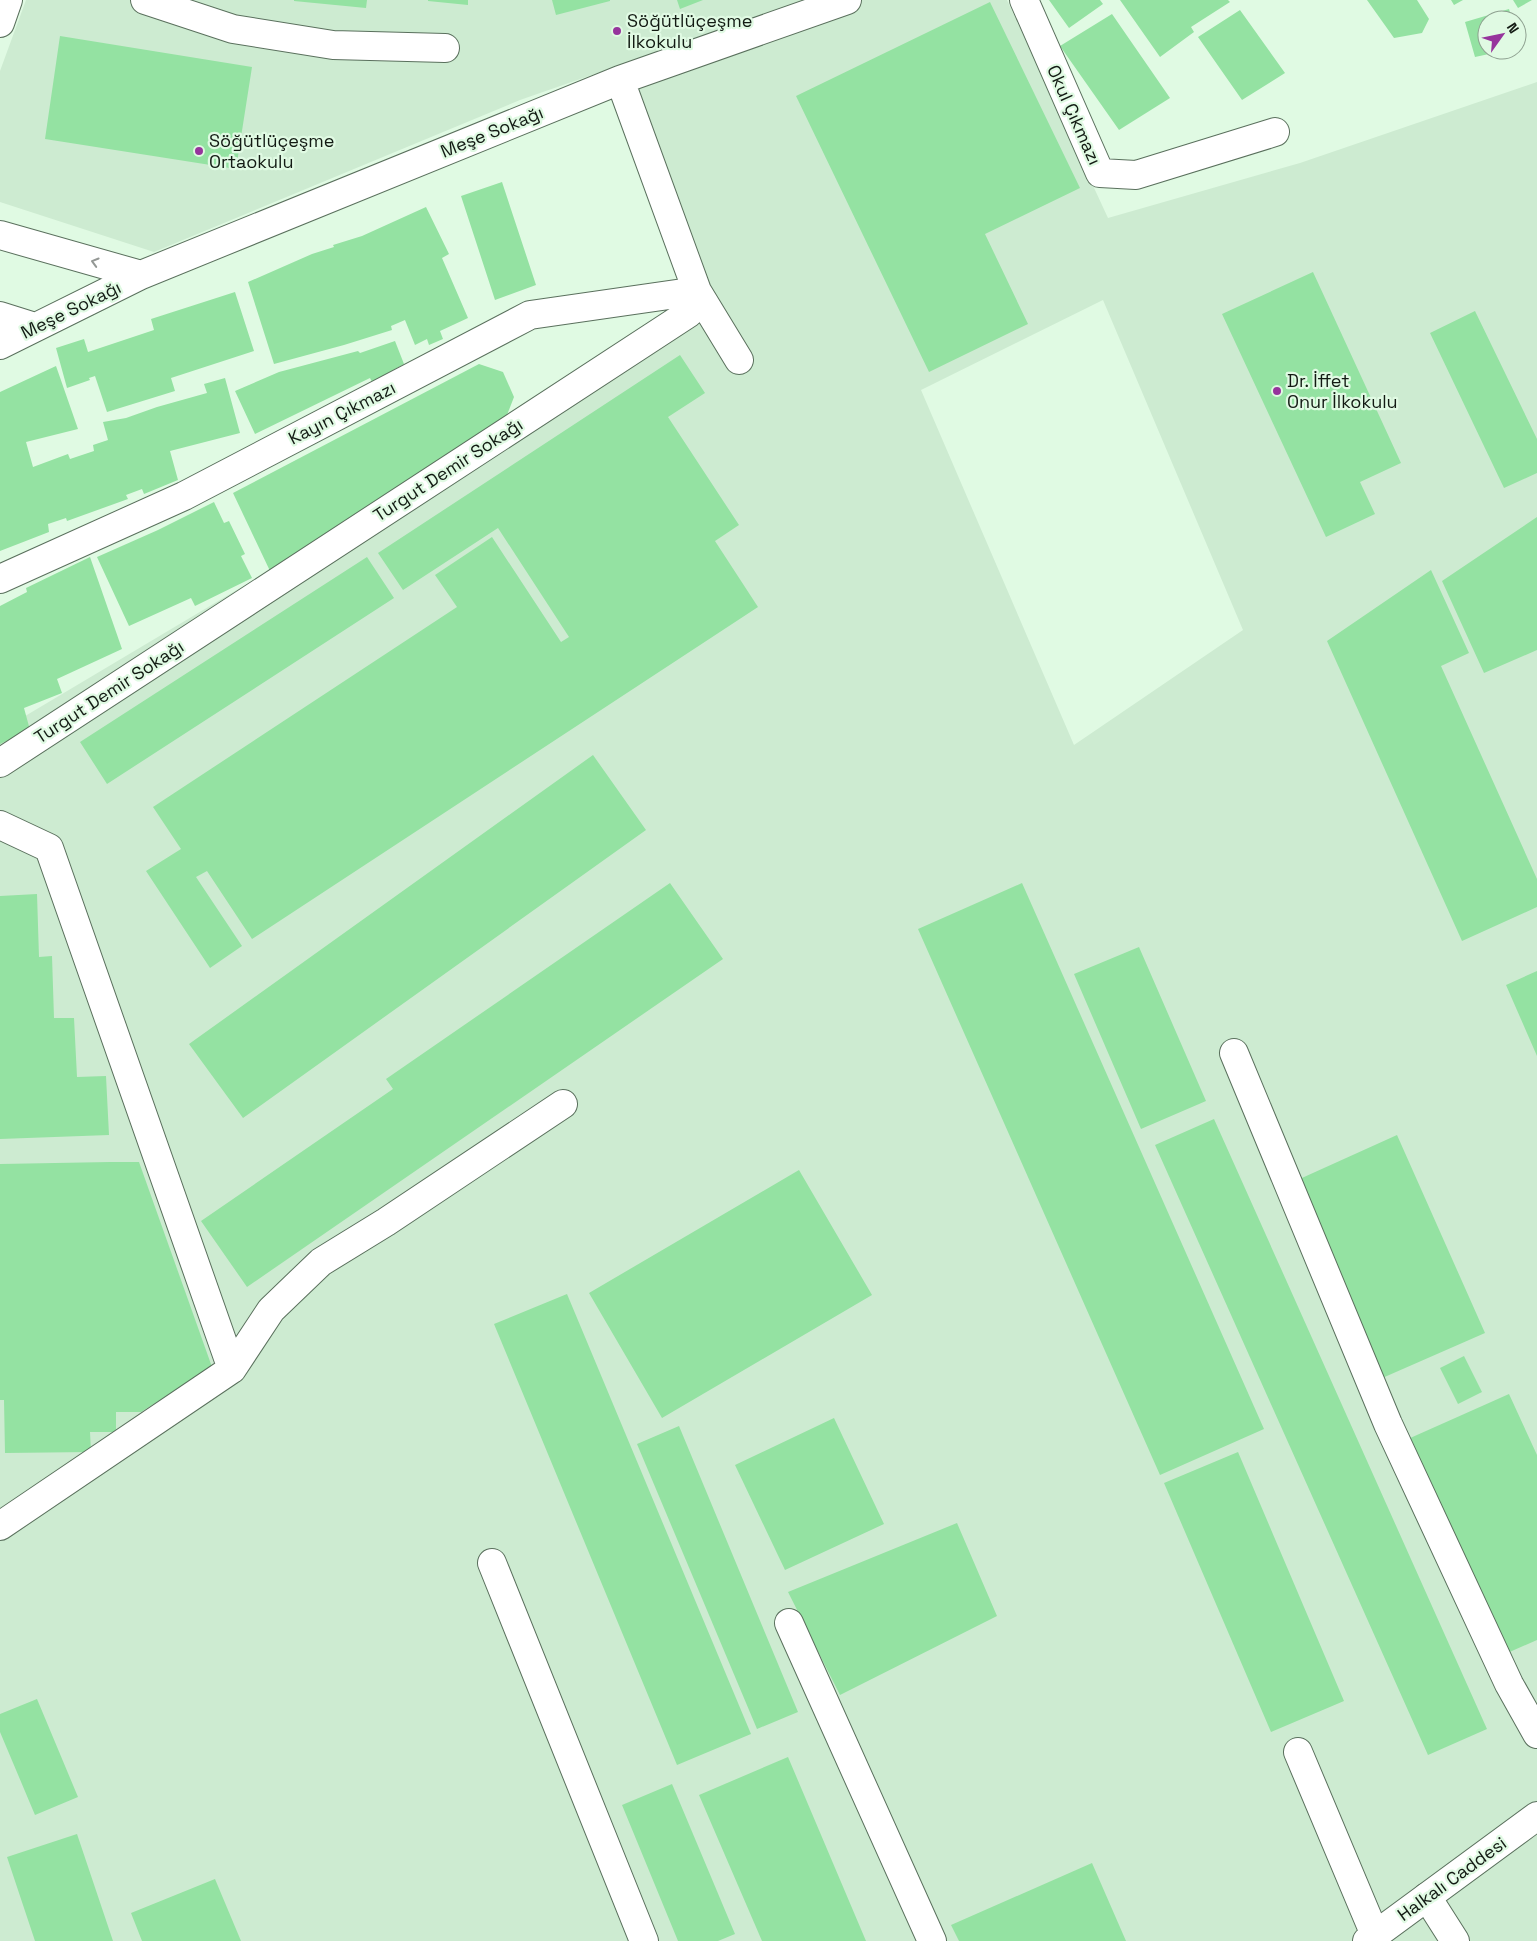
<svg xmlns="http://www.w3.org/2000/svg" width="1537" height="1941" viewBox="0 0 1537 1941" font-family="'Space Grotesk',sans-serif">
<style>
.built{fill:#cdebd1;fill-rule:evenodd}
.building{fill:#94e2a2}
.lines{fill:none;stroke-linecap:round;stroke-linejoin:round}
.minor-casing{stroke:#5a705d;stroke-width:30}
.major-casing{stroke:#5a705d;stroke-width:30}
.minor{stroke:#fff;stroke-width:28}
.major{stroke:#fff;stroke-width:28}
.oneway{stroke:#949895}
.poi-dot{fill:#96349c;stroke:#e0fae3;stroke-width:2}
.labels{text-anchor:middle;stroke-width:4.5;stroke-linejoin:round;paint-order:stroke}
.poi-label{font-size:18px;fill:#121a13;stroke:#e0fae3;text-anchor:start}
.street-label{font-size:18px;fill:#121a13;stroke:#e0fae3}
</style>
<rect width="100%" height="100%" fill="#e0fae3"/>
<path class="built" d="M26 0H1007L1108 218 1300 163 1537 82V1941H0V731L698 315 629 62 520 100 154 252 0 202V71ZM1103 300 1243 630 1074 745 921 390Z"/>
<path class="building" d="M294 0H367L366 8 294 1Z
M428 0H468V5L428 1Z
M552 0H610V1L556 15Z
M677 0H703L680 9Z
M1049 0H1100L1103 4 1069 28Z
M1120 0H1228L1230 2 1191 27 1194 32 1160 57Z
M1367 0H1417L1429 19 1422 33 1394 38Z
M1451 0H1463L1454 5Z
M1513 0H1532L1518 8Z
M990 2 1080 188 985 234 1028 324 929 372 796 96Z
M1509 9 1512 20H1487V50L1503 51 1475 57 1465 22Z
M1240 10 1285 73 1242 100 1198 37Z
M1112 14 1170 98 1119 130 1060 46Z
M1517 28H1519L1522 47H1517Z
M60 36 252 67 236 169 45 139Z
M502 182 536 285 495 300 461 196Z
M426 207 449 254 442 258 468 318 440 331 443 339 429 345 427 339 415 345 405 320 391 326 392 330 344 345 274 364 248 282 312 254 334 247 333 245 362 236Z
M1313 272 1401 463 1360 482 1375 514 1326 537 1222 314Z
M235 292 254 351 171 378 175 391 107 412 95 376 89 378 90 380 67 388 56 348 84 339 88 352 154 330 151 319Z
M1475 311 1537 439V473L1504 488 1430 333Z
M395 341 404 364 372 382 370 378 255 434 235 391 279 372 358 351 360 353Z
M680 355 705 393 668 417 739 525 715 541 758 607 252 939 207 871 196 877 242 946 210 968 146 871 181 849 153 807 457 607 435 575 492 537 561 642 569 637 498 528 403 590 378 553Z
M479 364 503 372 514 397 500 433 270 571 233 493Z
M56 366 78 429 26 442 33 467 68 454 70 459 94 451 93 445 108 440 103 422 126 418 157 407 207 393 204 384 225 378 240 433 170 451 178 480 144 494 142 489 126 495 128 499 67 521 66 518 48 524 49 532 0 551V392Z
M214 502 224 523 229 521 245 554 241 556 252 578 195 606 191 598 129 626 97 557 158 530Z
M1537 517V650L1484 673 1442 581Z
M90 557 122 649 57 679 62 693 24 708 30 730 0 744V606L27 592 26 588Z
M367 557 394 598 107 784 80 742Z
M1431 570 1469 653 1441 666 1537 879V907L1462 941 1327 641Z
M593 755 646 830 243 1118 189 1044Z
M670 883 723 959 247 1287 201 1221 393 1089 386 1079Z
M1022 883 1264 1429 1160 1475 918 929Z
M37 894 39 957 52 956 54 1018H74L77 1077 106 1076 109 1135 0 1139V896Z
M1139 947 1206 1101 1141 1129 1074 974Z
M1537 971V1056L1506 985Z
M1214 1119 1487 1729 1428 1755 1155 1145Z
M1397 1135 1485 1333 1380 1379 1293 1182Z
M110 1162H139L212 1367 141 1412H116V1432H90L91 1452 5 1453 4 1400H0V1164Z
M799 1170 872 1295 662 1418 589 1293Z
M567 1294 751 1734 677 1765 494 1324Z
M1464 1356 1482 1392 1458 1404 1440 1368Z
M1509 1394 1537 1455V1640L1505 1654 1408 1439Z
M834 1418 884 1524 785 1570 735 1465Z
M679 1426 798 1712 757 1729 637 1444Z
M1238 1452 1344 1701 1271 1732 1164 1483Z
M957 1523 997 1616 840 1695 788 1592Z
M37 1699 78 1797 35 1815 0 1732V1714Z
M788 1757 866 1941H762L699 1795Z
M672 1784 735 1934 718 1941H678L622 1805Z
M77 1834 113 1941H35L7 1857Z
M1092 1863 1126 1941H959L951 1925Z
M215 1879 241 1941H142L131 1913Z"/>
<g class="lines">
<g class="minor-casing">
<path id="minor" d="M145 0 233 29 333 45 445 48
M1024 0 1100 173 1136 175 1275 132
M0 235 141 275
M0 316 35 327
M0 345 141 275 620 80 847 0
M0 579 184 496 530 315 697 291 739 360
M0 763 689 313 697 291 620 80
M0 825 49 848 232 1369 0 1526
M1234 1053 1388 1424 1509 1684 1537 1734
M232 1369 271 1310 321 1262 386 1222 563 1104
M492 1563 644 1941
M789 1623 932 1941
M1298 1752 1375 1935
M1427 1897 1455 1941"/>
</g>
<g class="major-casing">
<path id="major" d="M0 23 8 0
M1367 1941 1537 1816"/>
</g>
<use href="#minor" class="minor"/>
<use href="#major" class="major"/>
</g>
<defs><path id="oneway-chevron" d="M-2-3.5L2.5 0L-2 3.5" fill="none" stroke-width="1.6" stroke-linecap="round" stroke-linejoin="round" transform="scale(1.25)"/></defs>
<use class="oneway" href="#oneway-chevron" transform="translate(95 262) rotate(-164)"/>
<g class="poi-dot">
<circle cx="617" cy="31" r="5"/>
<circle cx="199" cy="151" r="5"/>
<circle cx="1277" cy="391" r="5"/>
</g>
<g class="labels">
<g class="poi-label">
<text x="627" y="27">Söğütlüçeşme<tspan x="627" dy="21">İlkokulu</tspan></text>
<text x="209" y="147">Söğütlüçeşme<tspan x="209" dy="21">Ortaokulu</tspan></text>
<text x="1287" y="387">Dr. İffet<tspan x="1287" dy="21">Onur İlkokulu</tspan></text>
</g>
<g class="street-label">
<text transform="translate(1074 115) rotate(66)" y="6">Okul Çıkmazı</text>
<text transform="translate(492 132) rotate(-22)" y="6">Meşe Sokağı</text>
<text transform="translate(71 310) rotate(-26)" y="6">Meşe Sokağı</text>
<text transform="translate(342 413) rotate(-27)" y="6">Kayın Çıkmazı</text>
<text transform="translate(448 470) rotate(-33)" y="6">Turgut Demir Sokağı</text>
<text transform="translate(109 692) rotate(-33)" y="6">Turgut Demir Sokağı</text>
<text transform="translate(1452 1879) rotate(-36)" y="6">Halkalı Caddesi</text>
</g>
</g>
<g transform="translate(1502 35) rotate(57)"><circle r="24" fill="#e0fae3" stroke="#8ea090"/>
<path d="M0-4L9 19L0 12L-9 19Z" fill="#96349c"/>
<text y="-8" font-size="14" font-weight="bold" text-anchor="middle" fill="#121a13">N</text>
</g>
</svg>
